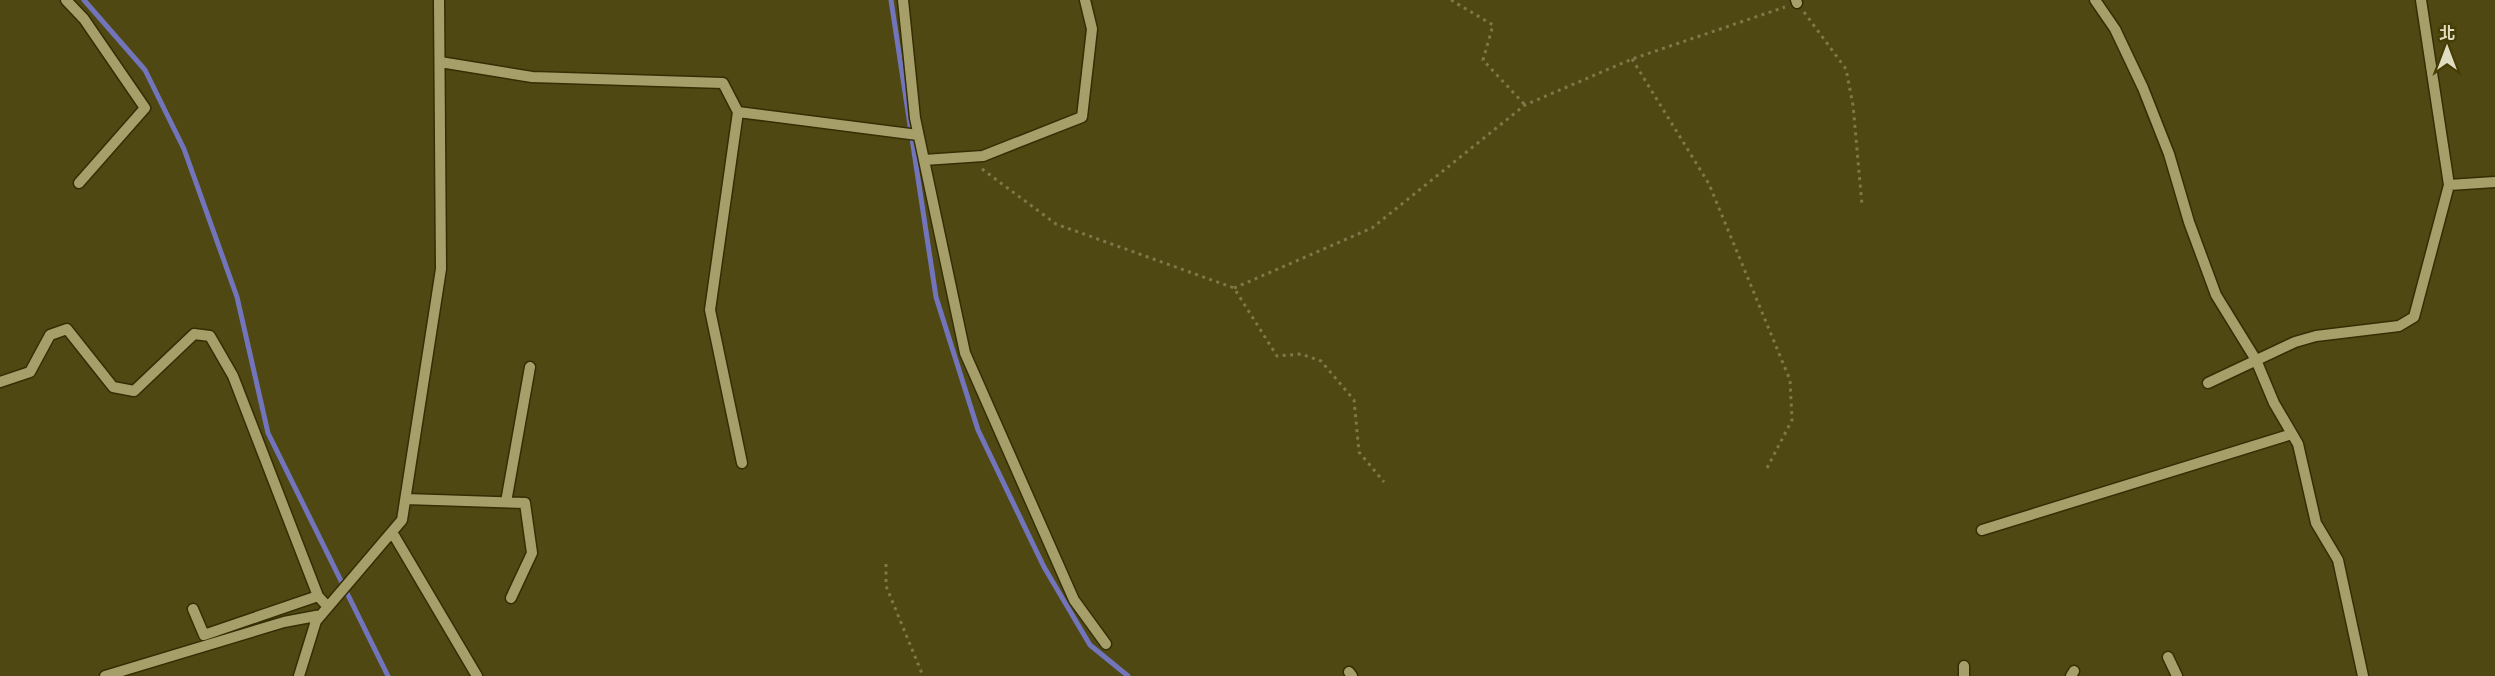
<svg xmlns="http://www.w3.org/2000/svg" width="2495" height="676" viewBox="0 0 2495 676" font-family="'Nunito Sans','Noto Sans TC',sans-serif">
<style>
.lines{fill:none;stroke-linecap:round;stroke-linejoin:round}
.stream{stroke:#7275bb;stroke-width:5}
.minor-casing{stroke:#342e04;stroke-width:13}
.path{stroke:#7e784a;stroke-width:3;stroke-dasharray:3 4.5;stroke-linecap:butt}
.minor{stroke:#a79f6a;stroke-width:10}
</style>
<rect width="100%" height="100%" fill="#504812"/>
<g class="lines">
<path class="stream" d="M84 0 145 70 184 149 237 297 268 433 388 676
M891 0 936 297 978 430 1044 567 1090 645 1128 676"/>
<g class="minor-casing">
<path id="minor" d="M66 0 84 19 145 108 79 183
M903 0 915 118 965 353 1074 600 1106 644
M1796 0 1797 3
M2095 0 2115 29 2143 88 2169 154 2189 222 2216 295 2256 360 2274 403 2298 444 2316 523 2338 560 2363 676
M440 62 532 77 723 83 738 112 918 135
M738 112 710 310 742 463
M924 160 983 156 1082 117 1092 29 1085 0
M2449 185 2495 182
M0 382 30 372 50 335 67 329 113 387 134 391 194 334 210 336 233 376 318 596 328 607
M2208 383 2295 342 2316 336 2399 326 2414 317 2449 185 2421 0
M406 499 525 503 532 553 511 598
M506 502 530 367
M1982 530 2292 434
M392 532 477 676
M193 609 204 635 318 596
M2168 657 2177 676
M1964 666V676
M1349 672 1352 676
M105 676 284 622 321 615
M299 676 316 621 402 520 441 269 439 0
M2071 676 2074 671"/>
</g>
<path class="path" d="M1451 0 1493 25 1483 60 1525 105
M1804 12 1846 69 1853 105 1862 205
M1632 59 1709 184 1790 380 1792 420 1766 470
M982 169 1056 224 1234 288 1277 356 1301 354 1321 361 1354 400 1359 452 1384 482
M1234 288 1372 228 1525 105 1632 59 1785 7
M886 564V586L923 676"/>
<use href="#minor" class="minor"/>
</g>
<g transform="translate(2447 48)" stroke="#453d03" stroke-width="4.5" paint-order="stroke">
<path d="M0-4.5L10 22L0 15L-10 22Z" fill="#e0dcc1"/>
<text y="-9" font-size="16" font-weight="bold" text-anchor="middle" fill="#e0dcc1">北</text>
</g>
</svg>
